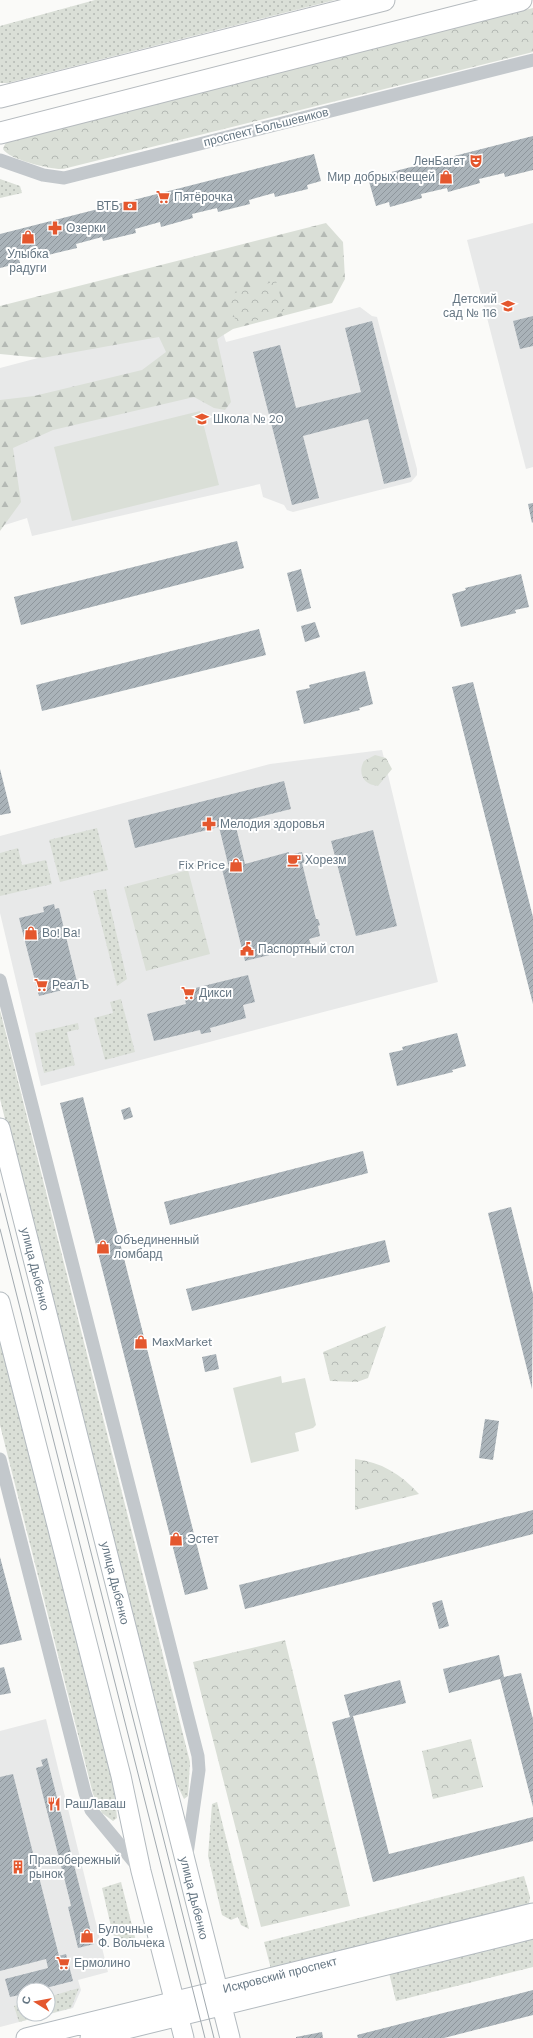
<svg xmlns="http://www.w3.org/2000/svg" width="533" height="2038" viewBox="0 0 533 2038" font-family="'DM Sans',sans-serif">
<style>
.built{fill:#e8e9e9;fill-rule:evenodd}
.grass{fill:url(#grass-dots)}
.forest{fill:url(#forest-firs)}
.park{fill:url(#park-crowns)}
.pitch{fill:#dadfd7}
.building{fill:url(#building-hatch)}
.lines{fill:none;stroke-linecap:round;stroke-linejoin:round}
.secondary-casing{stroke:#b3babf;stroke-width:21}
.primary-casing{stroke:#b5babe;stroke-width:23}
.street{stroke:#c3c8cc;stroke-width:13}
.secondary{stroke:#fff;stroke-width:19}
.primary{stroke:#fff;stroke-width:21}
.tram{stroke:#a2aab0;stroke-width:1}
.labels{text-anchor:middle;stroke-width:4;stroke-linejoin:round;paint-order:stroke}
.street-label{font-size:12px;fill:#657683;stroke:#fff}
.poi-label{font-size:12px;fill:#657683;stroke:#fff;text-anchor:start}
</style>
<defs>
<pattern id="grass-dots" width="8" height="8" patternUnits="userSpaceOnUse"><rect width="8" height="8" fill="#dadfd7"/><path d="M2 2h.1M6 6h.1" fill="none" stroke="#b4b9b4" stroke-width="1.8" stroke-linecap="round"/></pattern>
<pattern id="forest-firs" width="22" height="20" patternUnits="userSpaceOnUse"><rect width="22" height="20" fill="#dadfd7"/><path d="M5 1l3.5 6h-7zM16 11l3.5 6h-7z" fill="#b4b9b4"/></pattern>
<pattern id="park-crowns" width="20" height="18" patternUnits="userSpaceOnUse"><rect width="20" height="18" fill="#dadfd7"/><path d="M2 6a3 3 0 1 1 6 0M12 15a3 3 0 1 1 6 0" fill="none" stroke="#b4b9b4"/></pattern>
<pattern id="building-hatch" width="6" height="6" patternUnits="userSpaceOnUse"><rect width="6" height="6" fill="#aab3b9"/><path d="M-1 1l2-2M0 6l6-6M5 7l2-2" fill="none" stroke="#8e969c"/></pattern>
</defs>
<rect width="100%" height="100%" fill="#fafaf8"/>
<path class="built" d="M533 223V467L526 469 467 240Z
M360 307 372 316 377 317 417 469V475L411 482 293 512 287 510 284 505 263 497 260 484 32 536 27 518 5 525 0 508V368L216 311 226 342Z
M382 750 438 982 41 1086 0 913V836L270 764Z
M46 1719 108 1972 78 1980 81 1990 73 2008 0 2027V1731ZM24 1990H48V2014H24Z"/>
<path class="grass" d="M95 0H335L8 83H0V26Z
M0 179 20 186 22 193 0 198Z
M97 828 108 870 60 882 49 840Z
M18 848 22 865 46 860 52 884 0 896V853Z
M106 889 127 979 117 986 93 891Z
M121 999 135 1052 105 1060 94 1018 113 1013 110 1002Z
M0 1010 190 1762 188 1796 184 1799 166 1762 0 1099Z
M78 1023 79 1029 67 1032 75 1065 44 1073 35 1033Z
M0 1332 113 1777 117 1818 113 1821 102 1813 93 1794 0 1425Z
M217 1802 249 1929 241 1925 238 1917 231 1920 222 1915 208 1856 212 1804Z
M524 1876 530 1897 529 1904 271 1969 264 1942Z
M121 1882 136 1941C127 1943 122 1940 113 1935L102 1888Z
M533 1937V1967L396 2001 389 1973Z
M79 1988 71 2008 19 2022 14 2006 24 2003V2014H48V1997Z"/>
<path class="forest" d="M326 223 343 242 345 279 332 303 233 329 217 339 231 402 225 410 214 408 194 397 53 430 13 448 21 502 0 531V400L34 396 142 370 166 352 159 337 42 358 0 354V306Z"/>
<path class="park" d="M533 8V52L63 169C51 170 8 159 3 149L5 144 9 140Z
M276 281 285 312 237 326 228 295Z
M375 755 386 758 392 769 378 786C364 785 357 774 364 761Z
M188 870 210 954 146 971 124 887Z
M386 1326 368 1378 357 1382 330 1381 323 1352Z
M355 1459C381 1462 401 1474 419 1494L355 1510Z
M285 1640 350 1906 261 1927 193 1662Z
M471 1739 483 1787 433 1799 422 1751Z"/>
<path class="pitch" d="M200 411 219 485 72 521 54 447Z
M281 1376 282 1383 305 1378 316 1425 313 1428 295 1433 299 1451 251 1463 233 1388Z"/>
<path class="building" d="M533 136V170L505 177 504 173 479 179 480 183 448 192 447 188 421 194 422 198 390 207 389 202 376 206 368 178Z
M314 154 321 181 307 185 308 189 275 197 274 193 249 200 250 204 218 212 217 208 192 214 193 218 161 227 160 222 135 229 136 233 103 241 102 237 76 244 77 248 56 253 44 256 43 252 19 259 20 263 0 268V234Z
M533 316V346L520 349 513 321Z
M372 321 411 477 384 484 368 419 303 436 319 498 292 505 253 352 280 345 296 408 361 392 345 328Z
M533 503V522L532 523 528 504Z
M237 541 244 568 21 625 14 597Z
M301 569 311 608 297 612 287 573Z
M521 574 529 607 515 610 516 613 461 627 452 594 466 590 465 588Z
M315 622 320 637 305 642 301 626Z
M259 629 266 655 42 711 36 685Z
M365 671 373 704 359 708 360 710 304 724 296 691 310 688 309 685Z
M473 682 533 917V1004L452 687Z
M0 769 11 813 0 815Z
M284 781 291 809 235 823 245 864 289 852V855L302 852 305 863H302L316 919H318L320 925 318 926 320 936 309 939 311 945 245 961 222 869 229 868 219 827 135 848 128 820Z
M373 830 397 926 356 936 331 841Z
M54 904 55 909 59 908 78 986 39 996 19 918 44 912 43 907Z
M248 975 255 1002 243 1005 246 1018 210 1028 211 1032 201 1034 200 1030 154 1041 147 1014 186 1004 183 991Z
M457 1033 466 1066 452 1070 453 1072 397 1086 389 1053 403 1050 402 1047Z
M83 1097 208 1589 185 1595 60 1103Z
M130 1107 133 1117 124 1120 121 1110Z
M363 1151 368 1173 170 1225 164 1202Z
M511 1207 533 1294 532 1389 488 1213Z
M385 1240 390 1262 192 1311 186 1289Z
M216 1354 219 1369 205 1372 202 1357Z
M485 1419 499 1421 493 1460 479 1458Z
M533 1510V1534L245 1609 239 1585Z
M0 1557 22 1640 0 1645Z
M442 1600 449 1626 439 1629 432 1603Z
M499 1655 504 1677 521 1673 533 1719V1807L500 1679 449 1693 443 1669Z
M4 1667 11 1693 0 1695V1668Z
M400 1680 406 1703 353 1716 389 1854 533 1817V1841L373 1882 332 1722 350 1717 344 1695Z
M47 1758 94 1944 78 1948 68 1907 71 1906 70 1901 36 1768 43 1766 41 1760Z
M13 1774 59 1956 66 1954 73 1981 38 1990H24V1994L10 1997 5 1979 48 1968 46 1959 0 1971V1777Z
M533 1990V2015L444 2038H358L357 2035Z
M322 2032 323 2038H296V2037Z"/>
<g class="lines">
<g class="secondary-casing">
<path id="secondary" d="M0 1128 230 2038
M0 1302 121 1776 141 1871 184 2038
M26 2038 533 1913
M90 2038 533 1929"/>
</g>
<g class="primary-casing">
<path id="primary" d="M0 97 384 0
M0 133 521 0"/>
</g>
<path class="street" d="M0 160 43 175 64 178 533 60
M0 980 198 1756 199 1770 187 1854
M0 1459 85 1793 91 1810 139 1868"/>
<use href="#secondary" class="secondary"/>
<use href="#primary" class="primary"/>
<path class="tram" d="M0 1193 214 2038
M0 1229 205 2038"/>
</g>
<defs>
<g id="theatre-bare" transform="scale(1.08)"><path d="M-5-5.5Q0-4 5-5.5V0Q5 5 0 6Q-5 5-5 0ZM-3.3-2.5H-1v1.5H-3.3ZM1-2.5H3.3v1.5H1ZM-2.8 1Q0 5.5 2.8 1Z" fill="#e4572e" stroke="#fff" stroke-width="2.5" paint-order="stroke"/></g>
<g id="shop-bare" transform="scale(1.08)"><path d="M-5-2.5h2.3a2.7 3.5 0 0 1 5.4 0H5L5.5 6h-11ZM-1.5-2.5h3a1.5 2.3 0 0 0-3 0Z" fill="#e4572e" stroke="#fff" stroke-width="2.5" paint-order="stroke"/></g>
<g id="supermarket-bare" transform="scale(1.08)"><path d="M-6-5.5h2.5l.6 2H6L4.5 2H-2.5L-4.4-4H-6ZM-1.5 3.2a1.3 1.3 0 1 0 .1 0ZM3 3.2a1.3 1.3 0 1 0 .1 0Z" fill="#e4572e" stroke="#fff" stroke-width="2.5" paint-order="stroke"/></g>
<g id="bank-bare" transform="scale(1.08)"><path d="M-6-4H6V4H-6ZM0-2.3a2.3 2.3 0 1 0 0 4.6a2.3 2.3 0 1 0 0-4.6Z" fill="#e4572e" stroke="#fff" stroke-width="2.5" paint-order="stroke"/></g>
<g id="pharmacy-bare" transform="scale(1.08)"><path d="M-2-6h4v4h4v4h-4v4h-4v-4h-4v-4h4Z" fill="#e4572e" stroke="#fff" stroke-width="2.5" paint-order="stroke"/></g>
<g id="school-bare" transform="scale(1.08)"><path d="M0-5L7-2L0 1L-7-2ZM-4 1L0 2.5L4 1V4Q0 6-4 4Z" fill="#e4572e" stroke="#fff" stroke-width="2.5" paint-order="stroke"/></g>
<g id="cafe-bare" transform="scale(1.08)"><path d="M-5.5-4.5H6V0H3Q3 3.5 0 3.5H-2.5Q-5.5 3.5-5.5 0ZM3-3.2v2h1.7v-2ZM-6 4.5H4V6H-6Z" fill="#e4572e" stroke="#fff" stroke-width="2.5" paint-order="stroke"/></g>
<g id="civic-bare" transform="scale(1.08)"><path d="M-.6-6.5H3V-4.5H.6V-3L4-1V1h2V6H-6V1h2V-1L-.6-3ZM-1.2 2.5V6h2.4V2.5Z" fill="#e4572e" stroke="#fff" stroke-width="2.5" paint-order="stroke"/></g>
<g id="restaurant-bare" transform="scale(1.08)"><path d="M-5-6h1v4h1v-4h1v4h1v-4h1v5L-1.5 .5V6h-2V.5L-5-1ZM5-6V6H3V1.5H1.5Q1.5-4 5-6Z" fill="#e4572e" stroke="#fff" stroke-width="2.5" paint-order="stroke"/></g>
<g id="building-bare" transform="scale(1.08)"><path d="M-4-6H4V6H1V3H-1V6H-4ZM-2.5-4.3h1.7v1.8h-1.7ZM.8-4.3h1.7v1.8H.8ZM-2.5-1h1.7V.8h-1.7ZM.8-1h1.7V.8H.8Z" fill="#e4572e" stroke="#fff" stroke-width="2.5" paint-order="stroke"/></g>
</defs>
<g fill-rule="evenodd">
<use href="#theatre-bare" x="476" y="161"/>
<use href="#shop-bare" x="446" y="177"/>
<use href="#supermarket-bare" x="163" y="197"/>
<use href="#bank-bare" x="130" y="206"/>
<use href="#pharmacy-bare" x="55" y="228"/>
<use href="#shop-bare" x="28" y="237"/>
<use href="#school-bare" x="508" y="306"/>
<use href="#school-bare" x="202" y="419"/>
<use href="#pharmacy-bare" x="209" y="824"/>
<use href="#cafe-bare" x="294" y="860"/>
<use href="#shop-bare" x="236" y="865"/>
<use href="#shop-bare" x="31" y="933"/>
<use href="#civic-bare" x="247" y="949"/>
<use href="#supermarket-bare" x="41" y="985"/>
<use href="#supermarket-bare" x="188" y="993"/>
<use href="#shop-bare" x="103" y="1247"/>
<use href="#shop-bare" x="141" y="1342"/>
<use href="#shop-bare" x="176" y="1539"/>
<use href="#restaurant-bare" x="54" y="1804"/>
<use href="#building-bare" x="18" y="1867"/>
<use href="#shop-bare" x="87" y="1936"/>
<use href="#supermarket-bare" x="63" y="1963"/>
</g>
<g class="labels">
<g class="street-label">
<text transform="translate(266 127) rotate(-14)" y="4">проспект Большевиков</text>
<text transform="translate(35 1269) rotate(76)" y="4">улица Дыбенко</text>
<text transform="translate(115 1583) rotate(76)" y="4">улица Дыбенко</text>
<text transform="translate(194 1898) rotate(76)" y="4">улица Дыбенко</text>
<text transform="translate(280 1975) rotate(-14)" y="4">Искровский проспект</text>
</g>
<g class="poi-label">
<text x="465" y="165" text-anchor="end">ЛенБагет</text>
<text x="435" y="181" text-anchor="end">Мир добрых вещей</text>
<text x="174" y="201">Пятёрочка</text>
<text x="119" y="210" text-anchor="end">ВТБ</text>
<text x="66" y="232">Озерки</text>
<text x="28" y="258" text-anchor="middle">Улыбка<tspan x="28" dy="14">радуги</tspan></text>
<text x="497" y="303" text-anchor="end">Детский<tspan x="497" dy="14">сад № 116</tspan></text>
<text x="213" y="423">Школа № 20</text>
<text x="220" y="828">Мелодия здоровья</text>
<text x="305" y="864">Хорезм</text>
<text x="225" y="869" text-anchor="end">Fix Price</text>
<text x="42" y="937">Во! Ва!</text>
<text x="258" y="953">Паспортный стол</text>
<text x="52" y="989">РеалЪ</text>
<text x="199" y="997">Дикси</text>
<text x="114" y="1244">Объединенный<tspan x="114" dy="14">ломбард</tspan></text>
<text x="152" y="1346">MaxMarket</text>
<text x="187" y="1543">Эстет</text>
<text x="65" y="1808">РашЛаваш</text>
<text x="29" y="1864">Правобережный<tspan x="29" dy="14">рынок</tspan></text>
<text x="98" y="1933">Булочные<tspan x="98" dy="14">Ф. Вольчека</tspan></text>
<text x="74" y="1967">Ермолино</text>
</g>
</g>
<g transform="translate(36 2002) rotate(281)"><circle r="19" fill="#ffffff" stroke="#c1c8cd"/>
<path d="M0-3L7 15L0 10L-7 15Z" fill="#e4572e"/>
<text y="-6" font-size="11" font-weight="bold" text-anchor="middle" fill="#657683">С</text>
</g>
</svg>
